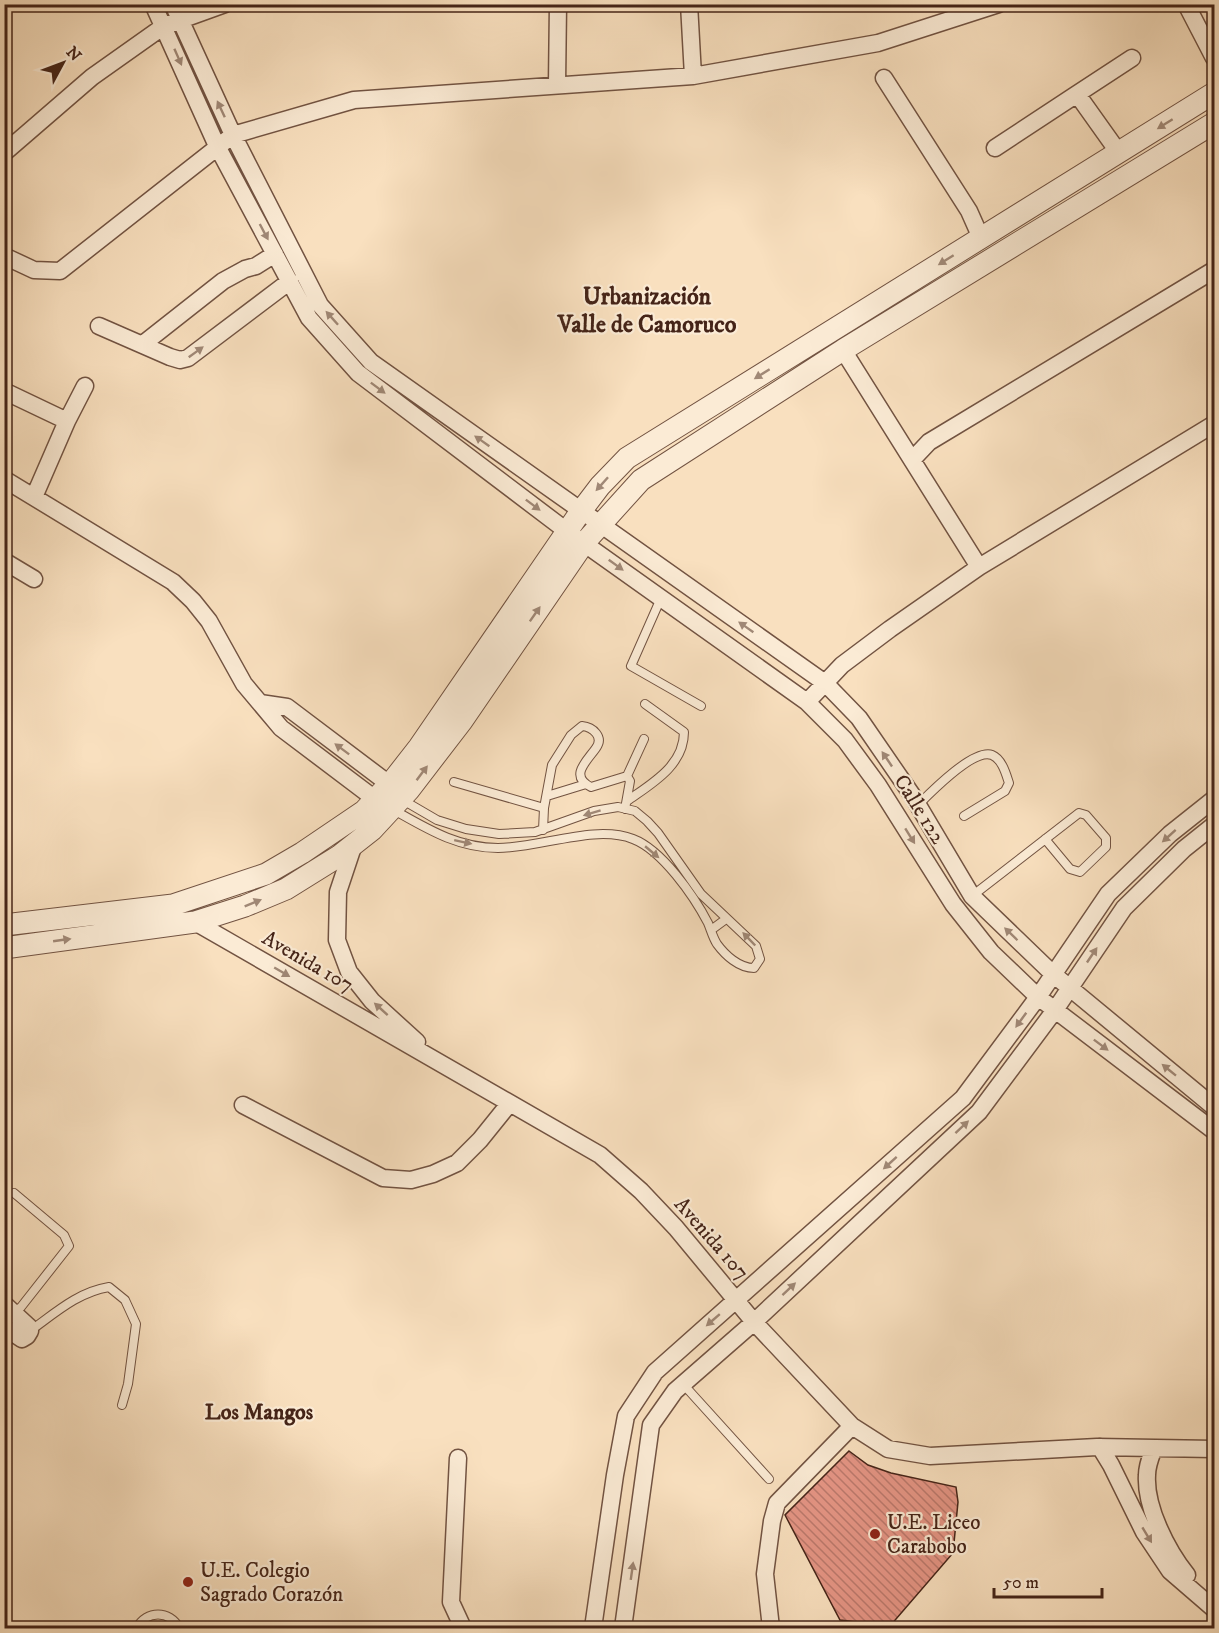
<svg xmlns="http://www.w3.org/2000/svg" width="1219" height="1633" viewBox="0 0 1219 1633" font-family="'IM FELL DW Pica',serif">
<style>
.building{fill:url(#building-back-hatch);stroke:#452418;stroke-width:1.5}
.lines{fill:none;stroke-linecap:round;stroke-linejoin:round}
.service-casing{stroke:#725342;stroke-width:10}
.minor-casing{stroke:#725342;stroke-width:19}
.tertiary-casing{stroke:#725342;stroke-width:23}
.service{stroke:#fbebd5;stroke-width:8}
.minor{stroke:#fbebd5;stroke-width:16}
.tertiary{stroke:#fbebd5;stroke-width:21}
.oneway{fill:#a08876}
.poi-dot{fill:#8f2418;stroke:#fbebd5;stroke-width:2}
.labels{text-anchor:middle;stroke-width:4.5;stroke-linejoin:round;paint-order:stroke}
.street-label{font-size:21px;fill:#452418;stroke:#fbebd5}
.poi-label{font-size:21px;fill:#452418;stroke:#fbebd5;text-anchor:start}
.neighbourhood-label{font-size:22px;font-weight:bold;fill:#452418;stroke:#fbebd5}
.quarter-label{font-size:24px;font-weight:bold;fill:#452418;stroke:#fbebd5}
</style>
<defs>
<pattern id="building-back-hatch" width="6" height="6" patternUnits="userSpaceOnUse" patternTransform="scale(1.5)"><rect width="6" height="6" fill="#e59585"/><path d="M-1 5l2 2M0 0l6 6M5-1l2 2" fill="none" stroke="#bb796c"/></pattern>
</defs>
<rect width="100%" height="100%" fill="#f9e0bf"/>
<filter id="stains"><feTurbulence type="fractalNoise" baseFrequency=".00333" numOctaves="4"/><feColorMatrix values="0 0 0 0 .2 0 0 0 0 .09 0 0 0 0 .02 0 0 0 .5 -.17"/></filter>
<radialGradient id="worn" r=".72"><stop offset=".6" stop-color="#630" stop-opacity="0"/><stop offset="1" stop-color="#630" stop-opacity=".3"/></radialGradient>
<path class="building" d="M849 1451 868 1465 891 1473 956 1487 958 1502 953 1553 890 1626 840 1620 785 1515Z"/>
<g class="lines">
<g class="service-casing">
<path id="service" d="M661 598 631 666 701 706
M627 776 644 739
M454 782 544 808
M547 796 586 784
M627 801C651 784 684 766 684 732L645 704
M918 805C930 793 974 748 992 755 1002 759 1006 774 1009 783L1005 791 964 816
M392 809C426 828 457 848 498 848 540 848 595 824 633 839 662 850 694 896 708 923 711 930 713 938 717 944 725 955 739 968 754 968L760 959 756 946 701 894 658 833 647 821 635 811 618 807 594 811 535 832 499 834 466 829 437 820 401 799
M543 830 544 808 552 765 571 735 582 726C593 727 604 737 596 748 588 760 568 776 591 787L627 776 630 781 625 809
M972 896 1079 813 1086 815 1106 838V847L1080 872 1070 869 1045 839
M711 930 726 919
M14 1193 64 1235 69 1246 21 1307 14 1312
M30 1331C55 1313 78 1292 109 1287L125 1300 136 1324 128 1384 122 1405
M683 1384 769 1479
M137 1628C146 1610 170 1610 179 1628"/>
</g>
<g class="minor-casing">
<path id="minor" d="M153 4 217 146 309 318 358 373 568 532 807 702 845 740 878 785 953 904 991 952 1038 997 1214 1131
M173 4 233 135 320 305 371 362 825 683 859 718 912 795 972 896 1053 974 1214 1107
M689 4 693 76
M1186 4 1214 58
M884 78 969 211 981 238
M557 85 558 4
M1077 94 1132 58
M995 148 1077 94 1119 153
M4 153 92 77 164 26 225 4
M4 256 34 270 60 271 233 135 354 100 693 76 878 43 999 4
M99 326 170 357 180 360 188 358 290 281
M143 344 223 281 245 269 256 266 275 254
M843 350 979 567 1214 424
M4 391 67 421
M912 460 929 442 1214 270
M4 479 173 582 193 601 209 621 244 684 281 728 375 799
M34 497 67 421 85 386
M4 561 34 579
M807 702 842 665 890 629 979 567
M260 703 287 707 389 784
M354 844 338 892 337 940 349 972 372 1001 417 1042
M195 922 600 1155 641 1191 676 1228 754 1322 852 1426 888 1449 930 1456 1097 1447 1214 1449
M243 1105 383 1178 411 1180 433 1174 457 1163 480 1140 509 1104
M4 1304 29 1327 30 1331 27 1336 22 1339 4 1327
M1100 1447 1111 1465 1144 1532 1170 1571 1214 1609
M1154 1448C1151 1456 1147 1465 1147 1475 1145 1507 1167 1550 1187 1575
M458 1458 451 1602 463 1628
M593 1628 615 1475 626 1416 655 1372 963 1098 1038 997 1108 894 1170 834 1214 799
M623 1628 651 1425 675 1391 754 1322 979 1112 1055 1010 1124 908 1184 849 1214 825
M771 1628 765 1574 772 1521 777 1503 852 1426"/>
</g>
<g class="tertiary-casing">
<path id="tertiary" d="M4 925 173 905 266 874 302 853 364 811 394 779 419 747 581 511 600 486 627 458 1214 93
M4 948 195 922 245 906 286 889 339 856 372 830 409 790 462 721 584 543 641 480 843 350 1214 123"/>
</g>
<use href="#service" class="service"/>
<use href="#minor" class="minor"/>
<use href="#tertiary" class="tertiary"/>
</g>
<defs><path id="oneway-solid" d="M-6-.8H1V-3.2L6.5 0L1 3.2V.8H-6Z" transform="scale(1.5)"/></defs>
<g class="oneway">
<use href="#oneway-solid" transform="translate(178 57) rotate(66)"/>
<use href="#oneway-solid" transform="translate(221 109) rotate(-115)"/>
<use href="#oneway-solid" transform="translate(1165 124) rotate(148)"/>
<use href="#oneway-solid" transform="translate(264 232) rotate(62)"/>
<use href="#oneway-solid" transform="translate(946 260) rotate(148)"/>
<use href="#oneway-solid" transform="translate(332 318) rotate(-132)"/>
<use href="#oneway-solid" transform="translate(196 352) rotate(-36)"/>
<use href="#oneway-solid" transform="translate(762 374) rotate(148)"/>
<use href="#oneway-solid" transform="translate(378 388) rotate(37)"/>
<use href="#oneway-solid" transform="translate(482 441) rotate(-145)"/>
<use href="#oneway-solid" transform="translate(602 484) rotate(132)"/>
<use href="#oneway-solid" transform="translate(533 505) rotate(37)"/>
<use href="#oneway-solid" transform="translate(616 565) rotate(36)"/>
<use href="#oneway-solid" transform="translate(535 614) rotate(-55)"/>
<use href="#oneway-solid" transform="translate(746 627) rotate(-145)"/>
<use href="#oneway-solid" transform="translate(342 749) rotate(-143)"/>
<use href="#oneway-solid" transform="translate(887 759) rotate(-124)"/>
<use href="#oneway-solid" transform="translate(422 773) rotate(-53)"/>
<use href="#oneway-solid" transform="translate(592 813) rotate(163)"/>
<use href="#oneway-solid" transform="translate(910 836) rotate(58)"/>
<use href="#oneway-solid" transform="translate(1169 836) rotate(138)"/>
<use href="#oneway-solid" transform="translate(463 842) rotate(12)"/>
<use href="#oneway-solid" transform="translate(652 852) rotate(40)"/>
<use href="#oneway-solid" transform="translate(253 903) rotate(-22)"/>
<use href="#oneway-solid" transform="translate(1011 934) rotate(-136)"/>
<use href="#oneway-solid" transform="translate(749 939) rotate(-134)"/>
<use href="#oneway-solid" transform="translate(62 940) rotate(-8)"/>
<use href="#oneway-solid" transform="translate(1092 955) rotate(-56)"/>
<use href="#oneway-solid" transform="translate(282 972) rotate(30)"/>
<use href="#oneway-solid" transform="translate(381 1009) rotate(-138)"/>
<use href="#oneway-solid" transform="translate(1021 1020) rotate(126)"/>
<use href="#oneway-solid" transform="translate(1101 1045) rotate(37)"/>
<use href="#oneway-solid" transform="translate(1169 1070) rotate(-141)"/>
<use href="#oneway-solid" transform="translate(962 1127) rotate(-43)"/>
<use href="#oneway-solid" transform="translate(890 1163) rotate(138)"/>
<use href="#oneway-solid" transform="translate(789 1289) rotate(-43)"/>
<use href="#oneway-solid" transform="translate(713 1320) rotate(139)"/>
<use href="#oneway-solid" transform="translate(1147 1535) rotate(59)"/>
<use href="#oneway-solid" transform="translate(632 1571) rotate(-82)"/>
</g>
<g class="poi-dot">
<circle cx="875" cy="1534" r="6"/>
<circle cx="188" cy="1582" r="6"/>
</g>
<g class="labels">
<g class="street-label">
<text transform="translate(920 809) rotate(58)" y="7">Calle 122</text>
<text transform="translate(308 961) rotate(30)" y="7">Avenida 107</text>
<text transform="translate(712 1238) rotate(49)" y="7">Avenida 107</text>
</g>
<g class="poi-label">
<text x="887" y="1529">U.E. Liceo<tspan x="887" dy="24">Carabobo</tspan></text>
<text x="200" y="1577">U.E. Colegio<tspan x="200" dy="24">Sagrado Corazón</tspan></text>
</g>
<g class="neighbourhood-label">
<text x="259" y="1419">Los Mangos</text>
</g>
<g class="quarter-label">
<text x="647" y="304">Urbanización<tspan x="647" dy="28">Valle de Camoruco</tspan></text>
</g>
</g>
<rect width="1219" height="1633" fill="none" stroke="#f9e0bf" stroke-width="24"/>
<rect x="6" y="6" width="1207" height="1621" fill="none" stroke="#452418" stroke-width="3"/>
<rect x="12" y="12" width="1195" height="1609" fill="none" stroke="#452418" stroke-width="1.5"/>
<g transform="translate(63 63) rotate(49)" stroke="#fbebd5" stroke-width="4.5" paint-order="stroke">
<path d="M0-4.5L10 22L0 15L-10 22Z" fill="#452418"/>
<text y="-9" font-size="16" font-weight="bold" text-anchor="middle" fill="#452418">N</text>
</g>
<path d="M994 1588v9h108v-9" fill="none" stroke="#452418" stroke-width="3"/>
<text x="1003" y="1588" font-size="18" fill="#452418" stroke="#fbebd5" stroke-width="4.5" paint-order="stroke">50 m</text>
<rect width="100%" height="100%" filter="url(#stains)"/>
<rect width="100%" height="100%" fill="url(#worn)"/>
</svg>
